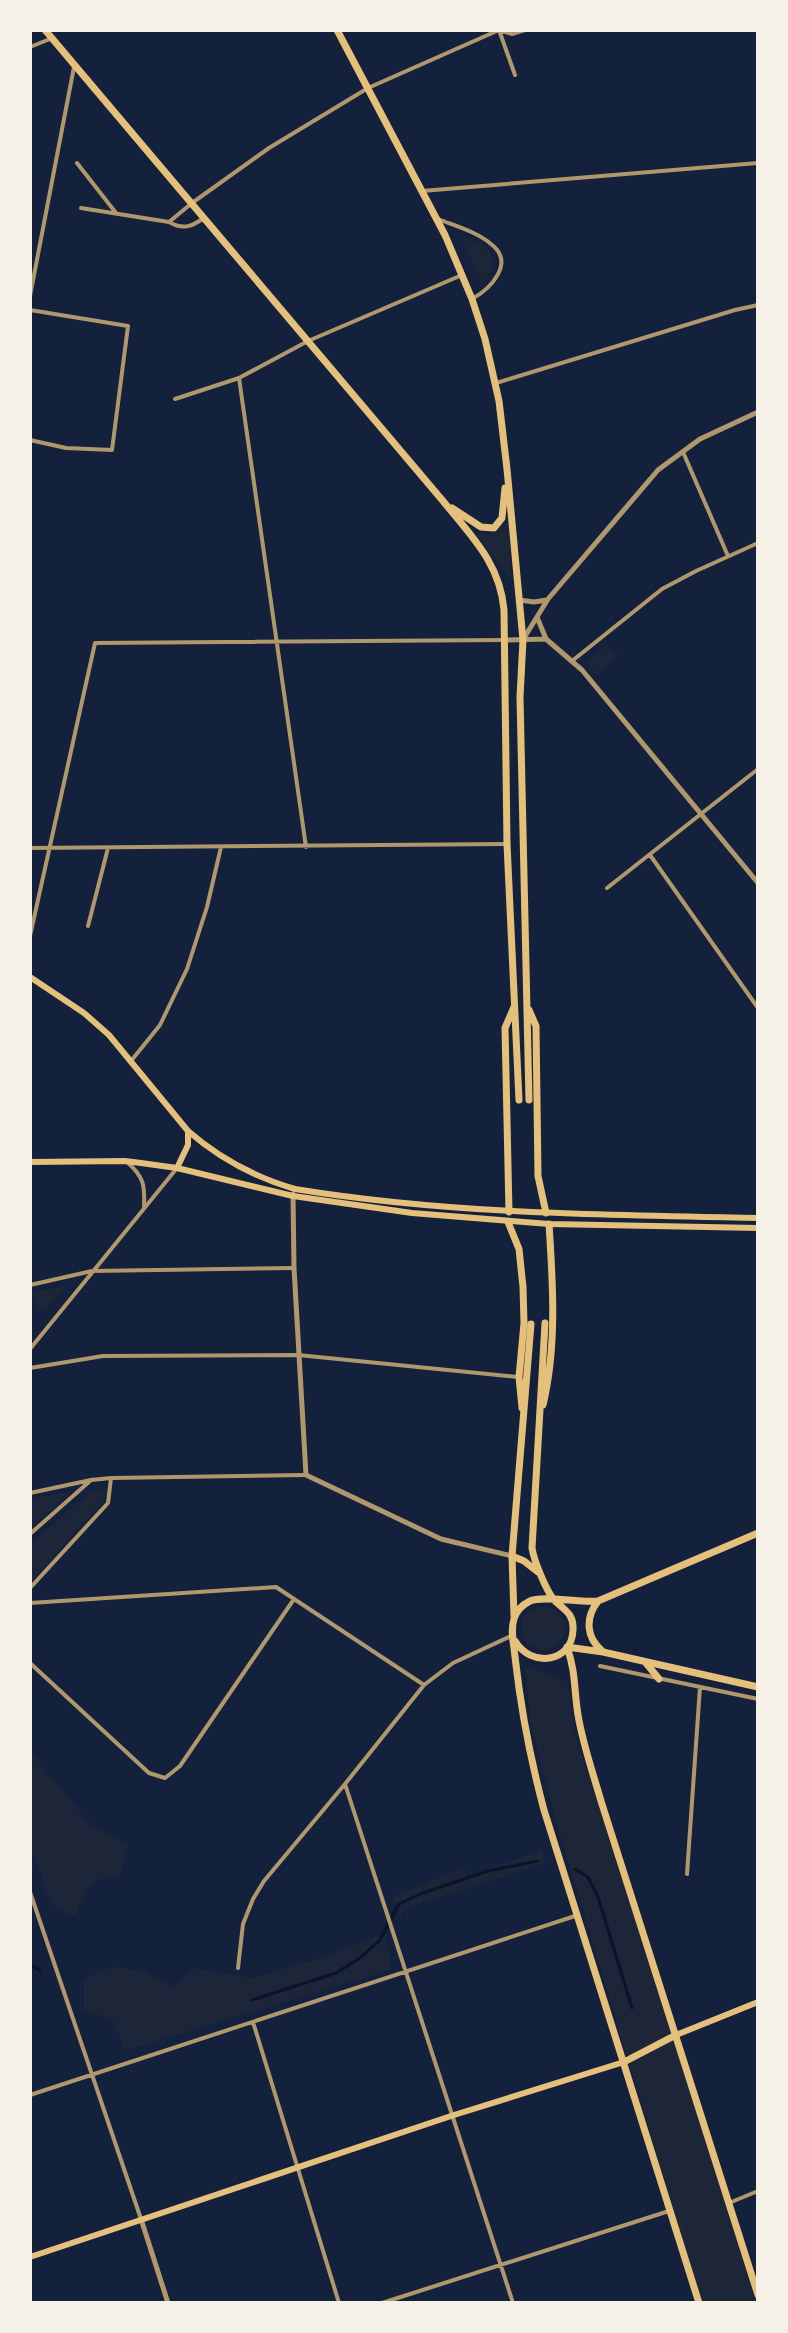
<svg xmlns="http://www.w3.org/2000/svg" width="788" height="2333" viewBox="0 0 788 2333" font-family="Roboto,sans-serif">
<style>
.green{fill:#1d2539}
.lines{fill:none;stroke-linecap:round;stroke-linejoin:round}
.stream{stroke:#0b132b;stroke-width:3}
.minor{stroke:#b1986c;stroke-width:4}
.tertiary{stroke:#b1986c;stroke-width:5}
.secondary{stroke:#e5c07b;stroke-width:6}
.primary{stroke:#e5c07b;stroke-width:7}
</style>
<rect width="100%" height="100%" fill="#14213d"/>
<path class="green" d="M461 237C487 240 505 262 482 283Z
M509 522 512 582 476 534H494Z
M607 644 618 656 597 675 586 663Z
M66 1286 42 1314 30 1295V1292Z
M92 1491H108L105 1499 30 1583V1544Z
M72 1492 30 1528V1498Z
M521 1628a22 22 0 1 1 44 0a22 22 0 1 1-44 0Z
M527 1666 566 1681 568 1685 576 1739 676 2035 756 2303H702L698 2292 554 1814 530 1721 525 1668Z
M30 1751 90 1824 129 1844 119 1877C89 1875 86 1892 75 1916L59 1911 49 1900 38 1865 30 1850Z
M542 1850 546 1863 404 1909 400 1919 393 1896 464 1868 467 1877Z
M384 1934 392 1969 125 2051 113 2020 84 2010V1981C112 1955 145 1972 174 1987L193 1968 253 1978 317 1959Z"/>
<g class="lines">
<path class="stream" d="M575 1869 588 1877 598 1897 632 2008
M30 1964 40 1971
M252 2000 336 1973 360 1958 380 1940 399 1904 420 1894 488 1871 537 1861"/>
<path class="minor" d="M499 30 515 75
M30 47 50 39
M77 163 116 213
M422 191 758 163
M81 208 169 222C183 230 191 227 204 218
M438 219C455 226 477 232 491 244 516 263 490 289 472 299
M169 222 192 203 269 148 368 88 499 30 512 34 525 30
M30 296 74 67
M30 310 128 326 112 450 66 448 30 440
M239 378 306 847
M496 383 735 310 758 305
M175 399 239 378 308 341 462 275
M683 452 728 556
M572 661 662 589 696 571 758 543
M30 848 507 844
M650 855 758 1008
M607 888 758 769
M88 926 108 848
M30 936 95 643 504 640
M131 1061 160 1025 187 969 207 907 221 847
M127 1162C144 1177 145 1185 144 1207
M30 1285 92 1271 294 1268
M30 1349 177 1168
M30 1368 103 1356 298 1355 518 1377
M30 1493 91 1480 111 1478 306 1475
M30 1534 90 1481
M30 1588 108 1503 111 1478
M30 1603 276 1587 424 1685
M30 1663 149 1773 165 1778 180 1766 294 1599
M600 1666 758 1699
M345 1784 513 2303
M687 1874 700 1687
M30 1892 141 2219
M238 1968 243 1924 253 1899 264 1881 345 1784 424 1685 453 1663 511 1636
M253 2022 339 2303
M30 2095 578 1915
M729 2203 758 2191
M382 2303 669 2211"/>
<path class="tertiary" d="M519 600 534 602 547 600
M537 617 546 639 582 670 758 883
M524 638 548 599 658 470 700 439 758 412
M505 640 546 639
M293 1194 294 1268 306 1475 441 1539 512 1556
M141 2219 168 2303"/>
<path class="secondary" d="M30 977 84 1013 109 1035 188 1131C219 1158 254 1177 295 1189 448 1214 603 1215 758 1218
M30 1162 125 1161 141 1163 177 1168 293 1196 412 1213 549 1224 758 1228
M177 1168 188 1145V1131
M676 2035 758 2002
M30 2257 454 2115 624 2062"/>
<path class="primary" d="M45 30 443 501C471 536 500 563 504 610L507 844 519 1100
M337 30 445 235 472 299 485 339 499 401 507 469 523 640 520 697 529 1100
M452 508 481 527 494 528 502 518 505 488
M529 1010 536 1026 538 1176 546 1213
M509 1212 505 1028 514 1007
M508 1222 519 1249 523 1287 524 1323 519 1377 522 1408
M543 1405C557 1347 553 1284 549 1224
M512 1556 524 1561 538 1572
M598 1601C585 1618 586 1637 602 1651
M514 1616 512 1556 531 1324
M515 1641C531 1668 572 1663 573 1630 574 1613 564 1610 554 1600 546 1590 534 1561 532 1548L545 1323
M567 1647C576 1672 574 1691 578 1715 583 1745 593 1773 601 1801L758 2295
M567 1647 603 1652 758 1687
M646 1663 659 1679
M624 2062 676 2035
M699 2303 544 1810C530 1758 521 1710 515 1657 514 1645 510 1631 514 1619 516 1611 522 1605 530 1601 542 1595 580 1603 598 1601L758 1533"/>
</g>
<rect width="788" height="2333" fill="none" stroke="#f6f1e7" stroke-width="64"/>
</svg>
